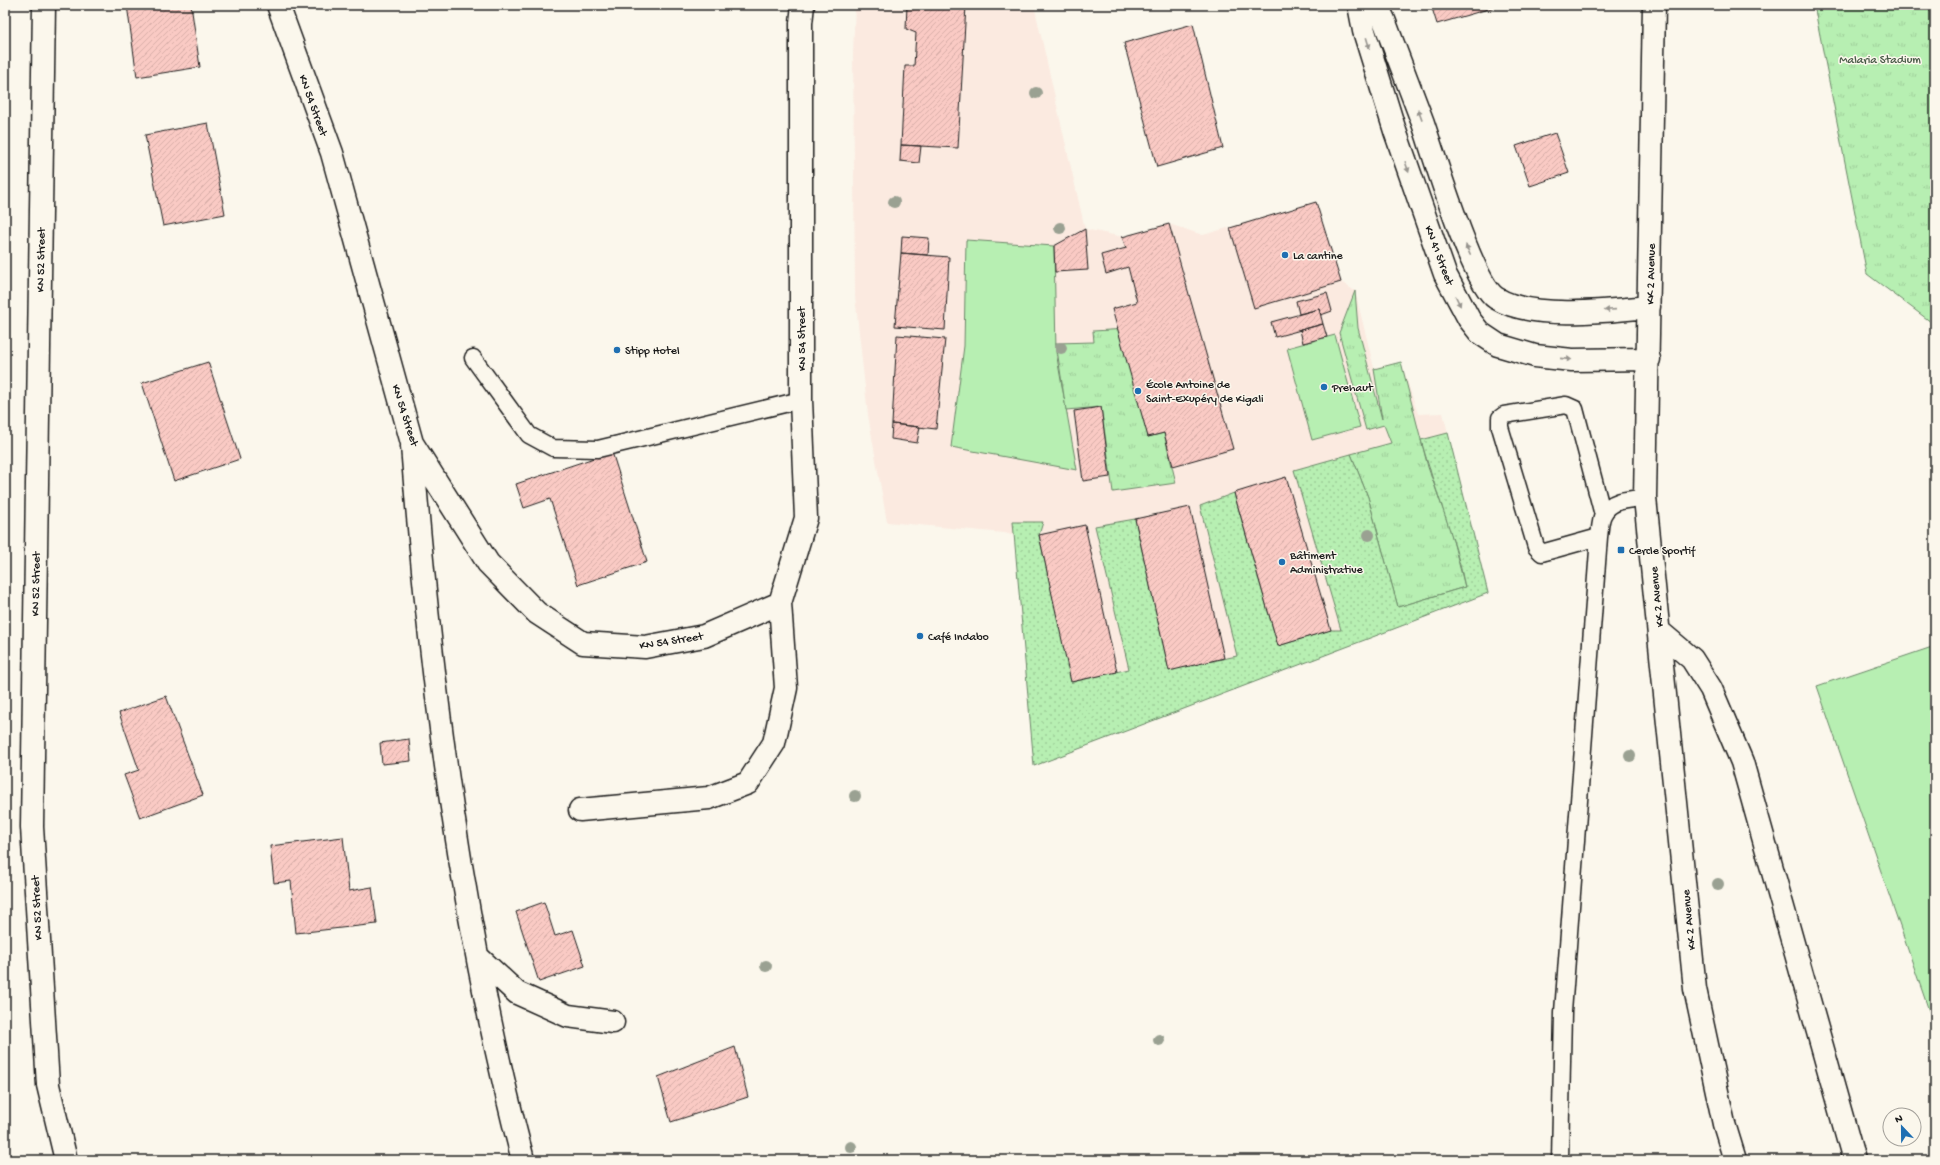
<svg xmlns="http://www.w3.org/2000/svg" width="1940" height="1165" viewBox="0 0 1940 1165" font-family="'Gochi Hand',sans-serif">
<style>
.built{fill:#fbeae0}
.grass{fill:#b7efb2;stroke:#6a8667}
.park{fill:url(#park-tufts);stroke:#6a8667}
.garden{fill:url(#garden-dots);stroke:#6a8667}
.building{fill:url(#building-hatch);stroke:#1c1c1c}
.lines{fill:none;stroke-linecap:round;stroke-linejoin:round}
.service-casing{stroke:#1c1c1c;stroke-width:19}
.minor-casing{stroke:#1c1c1c;stroke-width:25}
.secondary-casing{stroke:#1c1c1c;stroke-width:25}
.service{stroke:#fbf7ec;stroke-width:16}
.minor{stroke:#fbf7ec;stroke-width:22}
.secondary{stroke:#fbf7ec;stroke-width:22}
.tree{fill:#9aa192}
.oneway{fill:#97948e}
.poi-dot{fill:#1f6fb2;stroke:#fbf7ec;stroke-width:1.5}
.labels{text-anchor:middle;stroke-width:3;stroke-linejoin:round;paint-order:stroke}
.park-label{font-size:12px;fill:#4a5b49;stroke:#fbf7ec}
.street-label{font-size:12px;fill:#1c1c1c;stroke:#fbf7ec}
.poi-label{font-size:12px;fill:#1c1c1c;stroke:#fbf7ec;text-anchor:start}
</style>
<defs>
<pattern id="park-tufts" width="24" height="20" patternUnits="userSpaceOnUse"><rect width="24" height="20" fill="#b7efb2"/><path d="M3 7l-1-3M5 7V3M7 7l1-3M15 17l-1-3M17 17v-4M19 17l1-3" fill="none" stroke="#9dcc98"/></pattern>
<pattern id="garden-dots" width="8" height="8" patternUnits="userSpaceOnUse"><rect width="8" height="8" fill="#b7efb2"/><path d="M2 2h.1M6 6h.1" fill="none" stroke="#9dcc98" stroke-width="1.8" stroke-linecap="round"/></pattern>
<pattern id="building-hatch" width="6" height="6" patternUnits="userSpaceOnUse"><rect width="6" height="6" fill="#facac4"/><path d="M-1 1l2-2M0 6l6-6M5 7l2-2" fill="none" stroke="#d6ada8"/></pattern>
</defs>
<rect width="100%" height="100%" fill="#fbf7ec"/>
<filter id="ink" filterUnits="userSpaceOnUse"><feTurbulence type="fractalNoise" baseFrequency=".025" numOctaves="2"/><feDisplacementMap in="SourceGraphic" scale="8" xChannelSelector="R" yChannelSelector="G"/><feConvolveMatrix kernelMatrix="1 2 1 2 8 2 1 2 1" color-interpolation-filters="sRGB"/></filter>
<g filter="url(#ink)">
<path class="built" d="M855 5H1034L1085 229 1123 237 1169 224 1203 235 1316 202 1341 282 1355 291 1374 368 1401 362 1418 414 1443 413 1488 593 1034 766 1014 534 887 522 868 415 855 296 853 53Z"/>
<path class="grass" d="M966 240 1054 246 1056 352 1077 470 951 447 964 346Z
M1335 335 1360 427 1312 440 1287 348Z
M1935 646V1028L1817 686Z"/>
<path class="park" d="M1814 5H1935V325L1867 274Z
M1355 291 1358 328 1382 419 1374 369 1401 362 1428 467 1450 529 1465 587 1398 607 1368 497 1351 454 1391 443 1384 425 1366 430 1339 333Z
M1127 329 1148 437 1164 433 1176 483 1113 492 1101 407 1066 410 1056 343 1094 342 1093 331Z"/>
<path class="garden" d="M1448 433 1488 593 1034 766 1013 522H1043L1039 535 1072 682 1129 669 1095 526 1135 519 1169 670 1237 656 1200 506 1234 493 1278 646 1330 630H1341L1294 470 1351 454 1368 497 1398 607 1465 587C1455 536 1434 489 1421 440Z"/>
<path class="building" d="M127 5H191L200 67 137 77Z
M907 5H966L958 148 901 145 905 66H914L916 33 906 29Z
M1431 5H1502L1437 24Z
M1193 24 1223 148 1157 167 1124 43Z
M208 123 225 214 163 226 145 135Z
M1555 133 1569 173 1530 186 1516 146Z
M901 145 921 146 919 163 900 161Z
M1316 202 1341 282 1254 308 1230 228Z
M1169 224 1233 449 1173 466 1164 433 1148 437 1112 309 1137 302 1128 267 1106 274 1101 255 1126 248 1122 237Z
M1085 229 1088 270 1055 272 1054 246Z
M902 236 929 238 928 255 901 253Z
M901 253 949 257 945 330 895 326Z
M1327 293 1332 311 1321 315 1319 309 1299 314 1296 301Z
M1319 309 1323 324 1275 337 1271 322Z
M1323 324 1327 337 1303 343 1300 330Z
M897 335 945 339 936 429 892 424Z
M208 362 240 459 174 481 142 383Z
M1101 407 1110 477 1083 481 1074 411Z
M892 424 920 427 917 443 891 439Z
M612 452 647 562 578 585 550 499 524 508 516 484Z
M1286 477 1331 630 1278 646 1234 493Z
M1190 507 1224 658 1169 671 1135 519Z
M1085 525 1117 672 1071 682 1039 535Z
M166 696 203 795 140 818 124 775 139 770 119 713Z
M409 739 411 761 382 764 380 743Z
M343 837 349 891 372 887 377 924 296 933 291 881 274 883 270 846Z
M544 902 555 936 573 930 585 966 539 982 516 912Z
M735 1047 748 1097 671 1122 658 1077Z"/>
<g class="lines">
<g class="service-casing">
<path id="service" d="M473 358 529 435 553 448 598 449 801 400
M1599 537 1545 552 1542 553 1536 547 1500 427V418L1504 415 1566 405 1575 409 1603 515
M1560 1160 1563 1012 1599 537C1600 531 1600 521 1603 515 1610 499 1631 499 1645 498"/>
</g>
<g class="minor-casing">
<path id="minor" d="M44 5 32 827 48 1085 66 1160
M278 5 332 153 412 443 488 563 537 613 583 643 645 647 704 636 780 603 806 518 801 400V23L803 5
M412 446C431 687 462 927 523 1160
M580 810 709 798 748 783 774 743 786 688 780 603
M478 957 517 993 568 1016 613 1022"/>
</g>
<g class="secondary-casing">
<path id="secondary" d="M1359 5 1364 31 1395 131 1445 274 1469 319 1480 333 1498 345 1535 356 1572 360 1649 359
M1377 5 1384 20C1397 54 1410 88 1423 123 1434 155 1472 283 1496 298 1531 320 1609 311 1649 307
M1654 5 1645 498 1695 989 1724 1124 1735 1160
M1660 632 1692 659 1711 689 1742 762 1854 1160"/>
</g>
<use href="#service" class="service"/>
<use href="#minor" class="minor"/>
<use href="#secondary" class="secondary"/>
</g>
<g class="tree">
<circle cx="1036" cy="93" r="6"/>
<circle cx="894" cy="202" r="6"/>
<circle cx="1060" cy="228" r="6"/>
<circle cx="1061" cy="348" r="6"/>
<circle cx="1369" cy="535" r="6"/>
<circle cx="1630" cy="756" r="6"/>
<circle cx="855" cy="796" r="6"/>
<circle cx="1718" cy="884" r="6"/>
<circle cx="766" cy="966" r="6"/>
<circle cx="1159" cy="1040" r="6"/>
<circle cx="851" cy="1147" r="6"/>
</g>
<defs><path id="oneway-solid" d="M-6-.8H1V-3.2L6.5 0L1 3.2V.8H-6Z"/></defs>
<g class="oneway">
<use href="#oneway-solid" transform="translate(1368 43) rotate(73)"/>
<use href="#oneway-solid" transform="translate(1420 115) rotate(-110)"/>
<use href="#oneway-solid" transform="translate(1407 167) rotate(71)"/>
<use href="#oneway-solid" transform="translate(1468 250) rotate(-113)"/>
<use href="#oneway-solid" transform="translate(1458 301) rotate(64)"/>
<use href="#oneway-solid" transform="translate(1610 310) rotate(176)"/>
<use href="#oneway-solid" transform="translate(1566 359) rotate(6)"/>
</g>
</g>
<g class="poi-dot">
<circle cx="1285" cy="255" r="4"/>
<circle cx="617" cy="350" r="4"/>
<circle cx="1324" cy="387" r="4"/>
<circle cx="1138" cy="391" r="4"/>
<rect x="1617" y="546" width="8" height="8" rx="2"/>
<circle cx="1282" cy="562" r="4"/>
<circle cx="920" cy="636" r="4"/>
</g>
<g class="labels">
<g class="park-label">
<text x="1880" y="63">Malaria Stadium</text>
</g>
<g class="street-label">
<text transform="translate(314 105) rotate(70)" y="4">KN 54 Street</text>
<text transform="translate(1440 255) rotate(69)" y="4">KN 41 Street</text>
<text transform="translate(40 260) rotate(-89)" y="4">KN 52 Street</text>
<text transform="translate(1650 274) rotate(-89)" y="4">KK 2 Avenue</text>
<text transform="translate(801 339) rotate(-90)" y="4">KN 54 Street</text>
<text transform="translate(406 415) rotate(72)" y="4">KN 54 Street</text>
<text transform="translate(35 584) rotate(-89)" y="4">KN 52 Street</text>
<text transform="translate(1656 597) rotate(-96)" y="4">KK 2 Avenue</text>
<text transform="translate(671 640) rotate(-9)" y="4">KN 54 Street</text>
<text transform="translate(36 908) rotate(-93)" y="4">KN 52 Street</text>
<text transform="translate(1688 920) rotate(-96)" y="4">KK 2 Avenue</text>
</g>
<g class="poi-label">
<text x="1293" y="259">La cantine</text>
<text x="625" y="354">Stipp Hotel</text>
<text x="1146" y="388">École Antoine de<tspan x="1146" dy="14">Saint-Exupéry de Kigali</tspan></text>
<text x="1332" y="391">Prehaut</text>
<text x="1629" y="554">Cercle Sportif</text>
<text x="1290" y="559">Bâtiment<tspan x="1290" dy="14">Administrative</tspan></text>
<text x="928" y="640">Café Indabo</text>
</g>
</g>
<rect width="1940" height="1165" fill="none" stroke="#fbf7ec" stroke-width="20"/>
<rect x="10" y="10" width="1920" height="1145" fill="none" stroke="#1c1c1c" stroke-width="1.5" filter="url(#ink)"/>
<g transform="translate(1902 1127) rotate(338)"><circle r="19" fill="#fbf7ec" stroke="#a29f99"/>
<path d="M0-3L7 15L0 10L-7 15Z" fill="#1f6fb2"/>
<text y="-6" font-size="11" font-weight="bold" text-anchor="middle" fill="#1c1c1c">N</text>
</g>
</svg>
